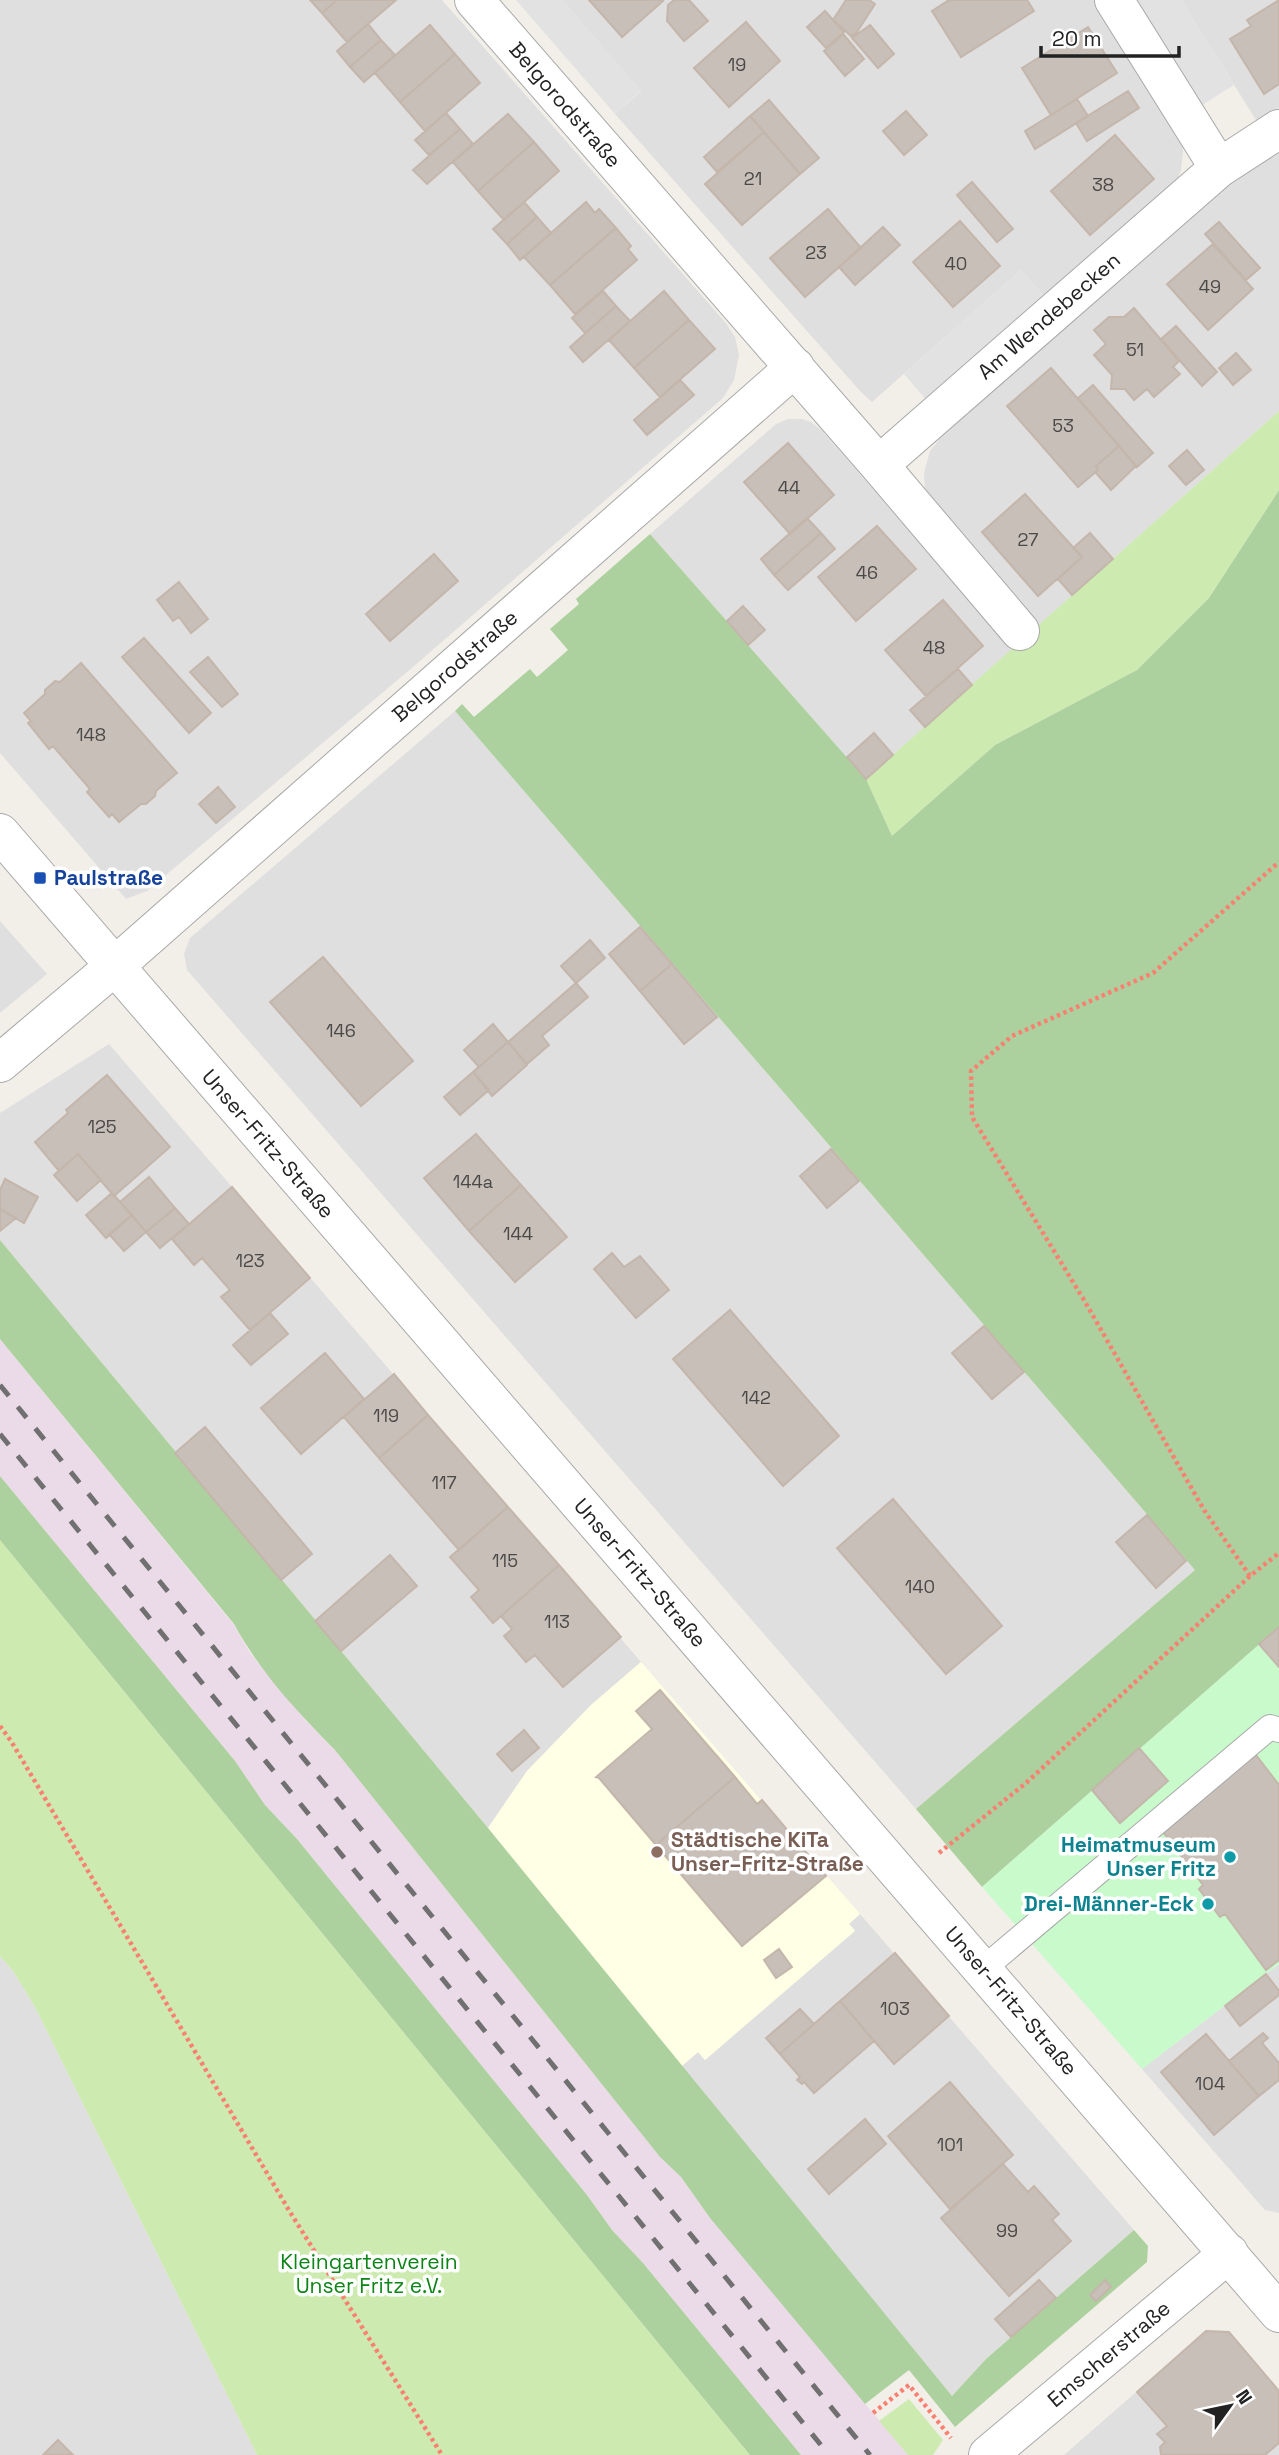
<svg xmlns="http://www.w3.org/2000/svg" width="1279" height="2455" viewBox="0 0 1279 2455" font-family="'Space Grotesk',sans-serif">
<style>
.residential{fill:#e0dfdf}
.industrial{fill:#ebdbe8}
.education{fill:#ffffe5}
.grass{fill:#cdebb0}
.forest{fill:#add19e}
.park{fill:#c8facc}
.parking{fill:#e2e2e2}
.building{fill:#c7bfb8;stroke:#c4b6ab;stroke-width:2}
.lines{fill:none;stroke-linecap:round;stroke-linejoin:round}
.lane-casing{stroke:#a9a9a9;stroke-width:26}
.street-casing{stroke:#a9a9a9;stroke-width:40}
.path{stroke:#fa8072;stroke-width:4.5;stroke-dasharray:3.5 3.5;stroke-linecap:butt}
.lane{stroke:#fff;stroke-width:24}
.street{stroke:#fff;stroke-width:38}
.rail{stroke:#707070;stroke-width:5;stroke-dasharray:14 14;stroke-linecap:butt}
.transit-dot{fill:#1a4fb4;stroke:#fff;stroke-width:2.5}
.education-dot{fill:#8d6e63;stroke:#fff;stroke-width:2.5}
.culture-dot{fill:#0f9aa8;stroke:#fff;stroke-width:2.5}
.labels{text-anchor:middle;stroke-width:7;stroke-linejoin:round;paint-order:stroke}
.number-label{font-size:18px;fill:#4b4948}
.street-label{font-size:21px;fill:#222;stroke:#fff}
.transit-label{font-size:21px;font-weight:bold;fill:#164399;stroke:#fff;text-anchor:start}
.education-label{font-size:21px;font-weight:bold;fill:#785e54;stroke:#fff;text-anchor:start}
.culture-label{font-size:21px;font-weight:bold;fill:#0d838f;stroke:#fff;text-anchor:end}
.park-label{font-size:21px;fill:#0c8416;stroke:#fff}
</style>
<rect width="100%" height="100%" fill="#f2efe9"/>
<path class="residential" d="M0 0H442L725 322 735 337 739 355 734 380 723 398 413 667 147 891 126 899 0 753Z
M562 0H1096L1181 138 1183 151 1181 170 1177 181 1047 300 1021 270 872 402 860 391 615 114 641 91Z
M1181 0H1279V108L1256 120Z
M1279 146V411L1037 627 925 491 924 473 930 451 942 436 1251 164Z
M788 419H802L811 422 821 430 1013 649 866 779 650 534 776 424Z
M455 711 1195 1570 916 1809 187 970 184 954 190 938Z
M0 921 47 974 0 1013Z
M109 1044 641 1662 591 1705 527 1771 488 1828 0 1240V1113Z
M860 1914 1134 2230 986 2359 952 2396 681 2067 698 2052 705 2060 855 1930 849 1924Z
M0 1956 13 1971 35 2007 257 2455H0Z
M1279 1964V2213L1265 2210 1142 2069Z
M1206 2331 1229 2332 1279 2391V2455H1064Z"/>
<path class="industrial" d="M0 1339 234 1625 250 1653 306 1721 335 1750 660 2157 681 2177 710 2218 908 2455H801L643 2263 612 2230 587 2195 297 1839 265 1805 235 1761 0 1476Z"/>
<path class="education" d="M641 1662 860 1914 849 1924 855 1931 705 2060 698 2052 681 2067 488 1828 527 1771 591 1705Z"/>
<path class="grass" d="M1279 411V490L1209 598 1137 670 995 745 892 836 866 779Z
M0 1540 750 2455H257L35 2007 13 1971 0 1956Z
M909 2399 943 2440 933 2455H908L879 2421Z"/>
<path class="forest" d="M1279 490V1627L982 1887 916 1809 1195 1570 455 711 462 704 474 717 530 669 537 677 568 650 550 629 579 604 576 599 650 534 866 779 892 836 995 745 1137 670 1209 598Z
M0 1240 488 1828 952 2396 986 2359 1134 2230 1148 2246 1147 2262 955 2427 909 2370 865 2404 710 2218 681 2177 660 2157 335 1750C297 1712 260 1672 234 1624L0 1339Z
M0 1476 235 1761 265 1805 297 1839 587 2195 612 2230 643 2263 801 2455H750L0 1540Z"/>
<path class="park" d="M1279 1627V1964L1142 2069 982 1887Z"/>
<path class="parking" d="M516 0H562L641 90 615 114Z
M1135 0H1181L1234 85 1202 105Z
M1021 270 1047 300 929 403 904 374Z"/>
<path class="building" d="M310 0H337L322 13Z
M337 0H396L347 42 322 13Z
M589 0H662L663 1 622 37Z
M674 0H689L708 21 684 41 667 21 668 5Z
M846 0H869L875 4 857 32 851 36 833 20Z
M949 0H1027L1034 11 961 57 932 11Z
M1279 0V84L1264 94 1230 39 1251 26 1247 20Z
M825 11 844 32 826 48 807 27Z
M746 22 780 61 729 107 694 68Z
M368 24 381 40 350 67 337 51Z
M430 25 455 54 400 102 375 73Z
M870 25 894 54 878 68 852 38Z
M1088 27 1117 73 1051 115 1022 68Z
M843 34 864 59 845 76 824 51Z
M381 40 395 55 364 82 350 67Z
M455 54 480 83 425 131 400 102Z
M1128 91 1139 108 1087 141 1076 123Z
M1077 99 1088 116 1035 149 1025 131Z
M769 100 819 158 800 174 750 116Z
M906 111 927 135 904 155 883 131Z
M446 113 460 129 429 155 415 140Z
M508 114 534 142 478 191 453 162Z
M750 116 764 132 717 172 704 157Z
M460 129 473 144 427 184 413 170Z
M764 132 800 174 742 225 705 184Z
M1115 135 1154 179 1090 235 1051 191Z
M534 142 559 171 504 220 478 191Z
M972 182 1013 229 997 242 957 195Z
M524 202 537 217 507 244 493 229Z
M586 202 595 213 599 209 616 228 550 285 524 257Z
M828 209 861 248 805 297 770 258Z
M537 217 551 233 520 260 507 244Z
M960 221 1000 266 953 307 913 262Z
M1219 222 1260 268 1246 280 1205 234Z
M883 227 900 245 855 285 839 267Z
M616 228 631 246 628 249 637 260 575 314 550 285Z
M1213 244 1253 289 1208 330 1167 284Z
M603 291 616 306 585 333 572 318Z
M664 291 689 320 634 368 609 340Z
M616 306 630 321 583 362 570 347Z
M1134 308 1179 361 1173 367 1180 374 1154 397 1147 389 1134 400 1125 389H1111L1112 375 1094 355 1106 344 1094 330 1109 317H1124Z
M689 320 715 349 660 397 634 368Z
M1176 326 1217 372 1202 386 1161 339Z
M1236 353 1251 370 1233 385 1219 368Z
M1051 368 1119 446 1096 466 1098 470 1078 487 1007 406Z
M680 380 694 395 647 435 634 420Z
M1093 385 1153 453 1137 467 1078 398Z
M788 443 834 495 790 534 744 482Z
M1119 446 1136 466 1111 490 1095 472 1098 470 1096 466Z
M1187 450 1204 470 1186 485 1169 466Z
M1025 494 1082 557 1038 596 982 532Z
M807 518 821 533 774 575 761 559Z
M877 526 916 569 856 621 818 577Z
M821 533 835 549 788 590 774 575Z
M1090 533 1113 559 1072 595 1058 579 1082 557 1073 548Z
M434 554 458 581 390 641 366 614Z
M179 582 208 619 191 633 179 617 173 621 157 600Z
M943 600 983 646 926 696 885 650Z
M743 606 765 630 748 645 727 621Z
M144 638 211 713 189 733 122 657Z
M208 657 238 694 222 707 190 672Z
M81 663 177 773 156 791 155 796 146 804H141L119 822 112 814 109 817 87 792 90 789 53 746 49 749 28 723 31 721 24 713 45 694V690L55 681 60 682Z
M958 669 972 685 925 727 910 710Z
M874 733 893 755 866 779 847 757Z
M218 787 235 807 216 823 199 804Z
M640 927 672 964 640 991 609 954Z
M590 940 605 958 576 983 561 966Z
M323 957 413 1061 361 1106 270 1002Z
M672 964 717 1017 684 1044 640 991Z
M576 983 588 997 542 1036 549 1045 527 1064 508 1042Z
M493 1024 508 1042 479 1067 464 1050Z
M508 1042 527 1065 492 1096 473 1072Z
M473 1072 489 1090 460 1115 444 1097Z
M107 1075 170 1147 114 1196 78 1154 59 1171 35 1142 68 1113 66 1110Z
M476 1134 521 1185 469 1231 424 1178Z
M831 1149 859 1181 827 1208 800 1176Z
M78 1154 101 1180 77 1201 54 1175Z
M149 1177 175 1208 146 1232 120 1202Z
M5 1179 38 1197 24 1223 0 1209V1190Z
M521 1185 567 1237 515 1282 469 1231Z
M232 1187 310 1278 250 1330 221 1297 230 1290 202 1258 194 1265 172 1239Z
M112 1193 132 1215 106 1238 86 1215Z
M175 1208 189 1224 160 1248 146 1232Z
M0 1209 16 1218 0 1231Z
M132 1215 146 1232 124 1251 109 1234Z
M612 1253 624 1267 640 1256 669 1290 636 1318 594 1269Z
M730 1310 839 1436 783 1486 673 1359Z
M270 1313 288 1334 251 1365 233 1345Z
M984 1326 1024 1372 992 1399 952 1353Z
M325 1353 364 1399 301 1454 261 1408Z
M394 1374 428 1415 379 1458 344 1417Z
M428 1415 508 1507 459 1550 379 1458Z
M205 1427 312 1554 281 1580 175 1453Z
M893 1499 1002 1626 946 1674 837 1548Z
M508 1507 559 1565 493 1623 471 1597 479 1590 450 1557Z
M1147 1515 1186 1561 1156 1588 1116 1542Z
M390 1555 417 1586 341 1651 315 1621Z
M559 1565 621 1637 563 1687 535 1655 526 1662 504 1636 512 1629 501 1616Z
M1279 1627V1667L1259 1644Z
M660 1690 735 1777 656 1845 599 1778 596 1777 652 1729 636 1711Z
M524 1730 539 1748 512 1771 497 1754Z
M1139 1748 1168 1781 1120 1823 1092 1790Z
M1256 1755 1279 1785V1960L1266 1970 1225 1914 1220 1917 1199 1889 1203 1885 1160 1828Z
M735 1777 757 1804 762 1800 826 1876 742 1946 656 1845Z
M779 1949 792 1967 776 1978 764 1960Z
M895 1953 949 2016 894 2064 840 2001Z
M1266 1974 1279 1991V1995L1240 2026 1225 2006Z
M840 2001 874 2041 814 2093 804 2082 802 2084 797 2080 800 2077 780 2054Z
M800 2009 814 2024 780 2054 766 2038Z
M1263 2033 1268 2038 1262 2043 1279 2063V2080L1259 2096 1229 2061Z
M1206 2034 1259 2096 1214 2135 1161 2072Z
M950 2082 1013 2155 950 2209 888 2136Z
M865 2119 886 2144 829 2194 808 2169Z
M1003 2164 1028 2192 1034 2186 1059 2214 1052 2220 1071 2241 1009 2296 941 2218Z
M1039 2280 1056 2298 1011 2337 995 2319Z
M1105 2280 1111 2287 1096 2301 1090 2295Z
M1206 2331 1229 2332 1279 2391V2443L1265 2455H1161L1160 2447 1165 2442 1157 2434 1167 2426 1137 2392Z
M58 2440 73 2455H43Z"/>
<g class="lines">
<g class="lane-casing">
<path id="lane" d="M983 1969 1270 1727 1279 1730"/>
</g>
<g class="street-casing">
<path id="street" d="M474 0 879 465 1020 631
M1114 0 1219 168
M879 465 1219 168 1279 129
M0 833 1279 2313
M0 1063 116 965 795 367
M988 2455 1229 2253"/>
</g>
<path class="path" d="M1250 1576 1204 1510 1084 1300 972 1117 971 1071 1012 1036 1153 973 1279 862
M0 1726 11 1741 290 2212 442 2455
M939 1853 1026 1783 1250 1576 1279 1553
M873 2413 909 2385 951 2438"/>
<use href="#lane" class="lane"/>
<use href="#street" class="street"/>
<path class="rail" d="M0 1385 870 2455
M0 1434 829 2455"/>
</g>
<rect class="transit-dot" x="33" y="871" width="14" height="14" rx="3.5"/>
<circle class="education-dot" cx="657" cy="1852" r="7"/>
<g class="culture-dot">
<circle cx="1230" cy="1857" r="7"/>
<circle cx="1208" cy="1904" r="7"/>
</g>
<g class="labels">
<g class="number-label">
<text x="737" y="71">19</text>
<text x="753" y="185">21</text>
<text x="1103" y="191">38</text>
<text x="816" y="259">23</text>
<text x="956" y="270">40</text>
<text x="1210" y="293">49</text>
<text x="1135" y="356">51</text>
<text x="1063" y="432">53</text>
<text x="789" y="494">44</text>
<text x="1028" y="546">27</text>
<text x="867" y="579">46</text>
<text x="934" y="654">48</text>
<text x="91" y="741">148</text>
<text x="341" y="1037">146</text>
<text x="102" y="1133">125</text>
<text x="473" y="1188">144a</text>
<text x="518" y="1240">144</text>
<text x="250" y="1267">123</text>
<text x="756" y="1404">142</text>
<text x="386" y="1422">119</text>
<text x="444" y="1489">117</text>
<text x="505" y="1567">115</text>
<text x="920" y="1593">140</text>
<text x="557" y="1628">113</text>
<text x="895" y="2015">103</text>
<text x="1210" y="2090">104</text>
<text x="950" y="2151">101</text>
<text x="1007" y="2237">99</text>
</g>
<g class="street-label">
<text transform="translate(565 105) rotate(49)" y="7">Belgorodstraße</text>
<text transform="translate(1049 316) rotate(-41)" y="7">Am Wendebecken</text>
<text transform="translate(455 666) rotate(-41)" y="7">Belgorodstraße</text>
<text transform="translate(268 1144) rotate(49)" y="7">Unser-Fritz-Straße</text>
<text transform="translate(640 1573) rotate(49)" y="7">Unser-Fritz-Straße</text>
<text transform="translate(1011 2001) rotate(49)" y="7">Unser-Fritz-Straße</text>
<text transform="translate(1109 2354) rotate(-40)" y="7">Emscherstraße</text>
</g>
<g class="transit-label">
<text x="54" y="885">Paulstraße</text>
</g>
<g class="education-label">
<text x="671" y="1847">Städtische KiTa<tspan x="671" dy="24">Unser–Fritz-Straße</tspan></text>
</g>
<g class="culture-label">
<text x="1216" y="1852">Heimatmuseum<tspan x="1216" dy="24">Unser Fritz</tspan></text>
<text x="1194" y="1911">Drei-Männer-Eck</text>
</g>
<g class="park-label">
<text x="369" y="2269">Kleingartenverein<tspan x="369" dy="24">Unser Fritz e.V.</tspan></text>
</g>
</g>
<g transform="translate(1230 2406) rotate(57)" stroke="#ffffff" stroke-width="5" paint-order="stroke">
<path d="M0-5L12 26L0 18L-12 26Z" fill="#222222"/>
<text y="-10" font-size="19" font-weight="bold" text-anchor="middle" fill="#222222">N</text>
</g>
<path d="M1041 46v10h138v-10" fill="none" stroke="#222222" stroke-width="3.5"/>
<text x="1052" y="46" font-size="21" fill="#222222" stroke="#ffffff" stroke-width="5" paint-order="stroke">20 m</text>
</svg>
